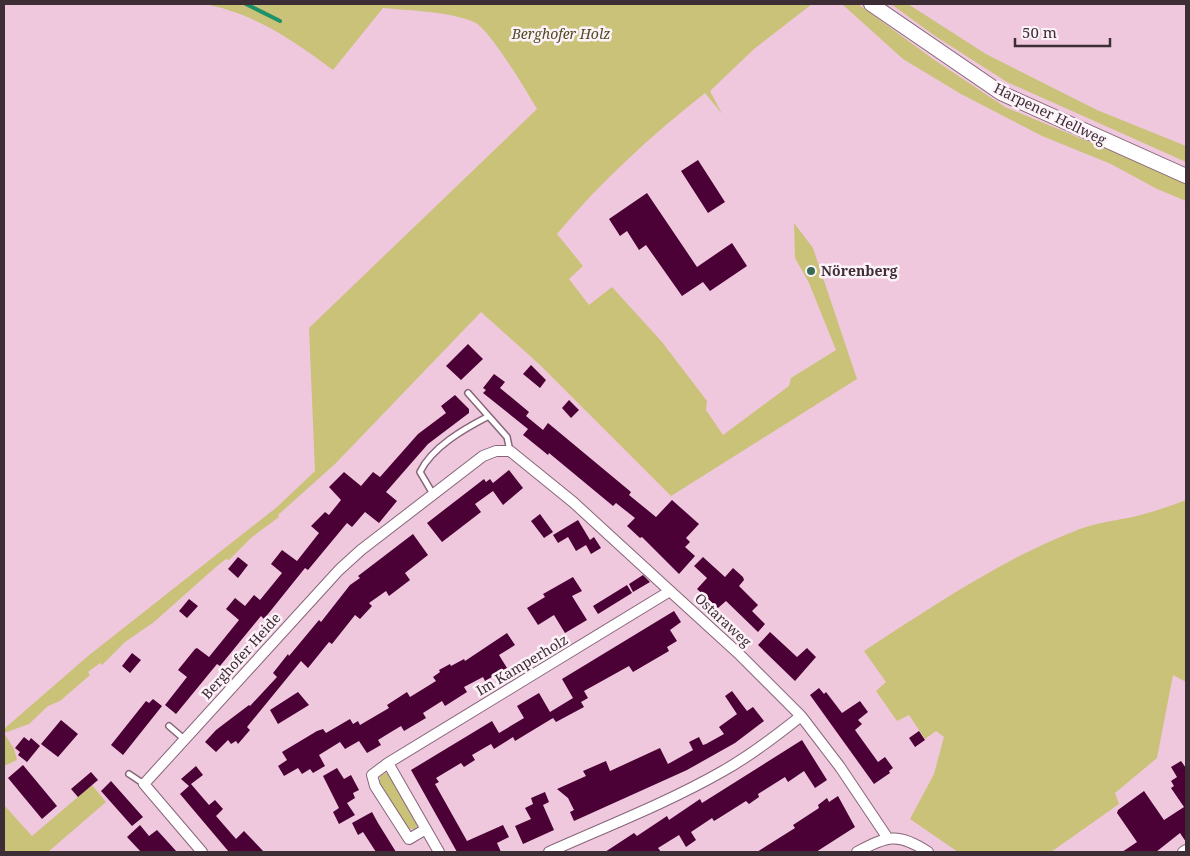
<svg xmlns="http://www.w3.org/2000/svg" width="1190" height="856" viewBox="0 0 1190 856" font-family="'Noto Serif',serif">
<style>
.green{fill:#c9c278}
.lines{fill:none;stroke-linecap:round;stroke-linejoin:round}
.stream{stroke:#1e9168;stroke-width:4}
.building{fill:#4b0136}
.lane-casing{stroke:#876579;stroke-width:8}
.street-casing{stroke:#876579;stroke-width:12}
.secondary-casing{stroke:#876579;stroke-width:16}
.lane{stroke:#fff;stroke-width:5}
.street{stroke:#fff;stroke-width:10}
.secondary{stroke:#fff;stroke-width:14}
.poi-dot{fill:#346c54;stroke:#fef2f9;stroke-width:2}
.labels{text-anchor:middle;stroke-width:5;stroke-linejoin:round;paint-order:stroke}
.park-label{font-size:14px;font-style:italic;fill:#4f4a22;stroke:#fef2f9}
.street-label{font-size:14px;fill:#3d2e36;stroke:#fef2f9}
.poi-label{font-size:14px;font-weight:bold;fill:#3d2e36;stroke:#fef2f9;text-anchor:start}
</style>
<rect width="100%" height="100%" fill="#efc8de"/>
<path class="green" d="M203 4H812L754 49 710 91 722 114 705 93C652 135 601 181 557 234L583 266 569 279 589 305 612 287 662 342 707 401 706 410 723 435 789 386 791 378 836 350 809 283 795 258 794 223 813 248 857 379 671 496 539 364 481 312 335 464 278 515 279 517 252 537 229 560 226 559 217 566 154 622 125 642 102 665 100 663 88 672 90 675 60 701 48 706 29 724 4 733 14 749 17 760 4 766V729L88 656 277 507 315 471 309 328 537 109C527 92 489 28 474 22 447 11 413 11 383 8L333 70C293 40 252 12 203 4Z
M842 4H858L933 59 1005 107 1186 182V201L1157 189 1111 164 1042 136 961 94 903 59Z
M891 4H908L986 54 1097 110 1186 146V162L1007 82 935 36Z
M1186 500V682L1173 675 1157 758 1115 793 1119 804 1051 852H958L910 819 934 774 944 737 936 731 925 739 909 715 897 721 876 691 886 682 864 651C932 607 1003 558 1080 529 1096 523 1111 521 1128 518 1147 514 1168 507 1186 500Z
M385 773 390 774 418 825 415 829H408L379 786 380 776Z
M92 785 106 802 48 852H4V805L32 836Z"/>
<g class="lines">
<path class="stream" d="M246 4 280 21"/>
</g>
<path class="building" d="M698 160 725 202 708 213 681 171Z
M647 193 697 267 732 243 747 266 710 291 703 282 682 296 646 245 639 250 627 231 620 236 609 219Z
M468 344 483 359 461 380 446 366Z
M531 365 546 380 540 388 523 374Z
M494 374 505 382 500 388 529 412 526 416 543 430 548 423 631 492 629 495 656 517 672 500 699 524 686 538 690 542 685 547 695 556 679 574 642 537 640 538 627 526 635 518 616 503 613 506 549 453 548 455 527 438 523 435 528 429 483 393 486 390 483 388Z
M455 395 469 409V413L428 444 386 492 397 501 379 523 365 512 352 527 347 523 308 570 305 568 264 619 261 616 220 666 217 664 176 714 165 705 187 677 178 670 195 649 197 648 209 657 239 620 226 609 235 598 245 606 254 595 260 600 282 573 271 564 282 550 297 561 319 533 311 526 325 512 329 515 341 500 329 487 344 472 361 486 373 472 380 477 418 434 446 413 441 406Z
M569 400 579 410 571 418 562 408Z
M509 470 523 488 503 505 493 491 475 504 481 512 442 542 427 523 484 479 486 482 490 479 493 483Z
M540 514 553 532 544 538 531 521Z
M578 520 590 540 594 537 601 548 591 554 586 545 576 551 568 537 558 543 553 535Z
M413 534 428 555 405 573 410 580 389 596 386 591 369 603 372 606 360 619 355 615 332 644 329 642 308 668 301 661 247 727 250 730 238 744 236 741 231 744 228 740 216 752 205 742 216 730 249 705 250 706 277 677 273 673 288 654 289 656 319 620 321 622 350 585 360 578 358 576Z
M238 557 248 565 238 578 228 569Z
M703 557 725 577 733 568 743 577 744 580 739 586 758 605 752 611 765 624 758 632 726 601 718 608 697 589 707 578 694 566Z
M643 575 650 582 633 592 629 584Z
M573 577 582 591 572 596 587 620 565 633 554 615 538 625 527 608 545 597 543 594Z
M627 585 632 593 598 614 593 606Z
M189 599 198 606 187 618 179 611Z
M674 611 681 622 670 630 677 641 667 647 669 651 633 672 629 666 584 691 588 698 581 702 584 707 556 722 553 718 515 741 513 737 494 749 491 744 472 755 475 760 464 767 461 763 436 778 439 782 435 784 467 841 503 825 509 837 497 843 501 852H457L411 770 492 721 499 733 524 718 517 706 539 693 550 712 573 698 562 679Z
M770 632 797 657 807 648 816 657 795 681 758 645Z
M507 633 515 645 499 655 507 668 485 681 483 677 464 687 467 692 445 706 442 701 423 713 426 718 404 731 401 726 391 732 378 740 381 745 367 753 359 741 345 749 340 742 319 755 325 766 313 773 310 769 302 774 298 768 284 776 278 766 287 760 282 752 317 731 323 729 326 733 350 719 353 724 358 721 360 725 389 708 387 705 407 692 410 697 436 681 433 677 440 672 439 670 450 664 451 666 464 659 465 661Z
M132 653 141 660 130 673 122 666Z
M819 688 824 694 826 692 842 713 860 701 868 712 858 720 862 724 855 730 878 762 885 757 893 768 889 771 890 773 874 784 810 695Z
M732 691 747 711 753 707 764 721 735 743 687 770 574 821 570 812 574 810 568 798 557 789 586 776 583 771 606 761 610 771 660 748 668 764 693 750 689 742 699 737 703 745 706 744 724 734 719 727 737 714 725 696Z
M298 692 309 705 278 724 270 710Z
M153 699 162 706 123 755 111 745 146 701 149 703Z
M61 720 78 734 58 757 41 744Z
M919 731 925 740 915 747 909 738Z
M24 737 29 741 31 738 40 746 27 762 18 755 20 752 15 748Z
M802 740 827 780 815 788 804 771 788 782 785 777 758 794 759 797 749 804 746 801 719 818 714 821 712 818 691 832 696 840 686 847 679 835 658 848 661 852H605L634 833 637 836 667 816 669 820 700 799 702 803Z
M1181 761 1186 768V842L1180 833 1156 852H1122L1137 842 1117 813 1118 810 1144 791 1164 820 1184 807 1171 788 1174 786 1171 781 1177 777 1171 767Z
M23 765 57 806 42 819 8 778Z
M196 766 203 775 191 784 209 805 215 800 223 809 216 816 236 839 244 831 264 852H229L180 794 189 786 181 779Z
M337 768 344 779 351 775 359 790 353 793 355 798 347 803 355 815 339 824 333 812 339 808 323 776Z
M91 772 98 780 78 797 71 789Z
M111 781 143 817 132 826 101 791Z
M545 792 549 802 543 805 554 830 523 844 515 826 531 819 525 808 533 804 531 798Z
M838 796 855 827 816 852H757L795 828 793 825 819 808 818 805 827 798 829 802Z
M372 812 378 823 396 852H376L363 832 358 835 352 823Z
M140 825 149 836 157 830 177 852H141L127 837Z"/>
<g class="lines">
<g class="lane-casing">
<path id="lane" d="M468 393 507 437 510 451
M433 494 420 472C432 447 464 429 487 417
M169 726 184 739
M129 774 144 784"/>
</g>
<g class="street-casing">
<path id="street" d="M388 763 372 775 375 786 409 839 426 829
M202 852 144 784 339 570 361 550 483 456 496 451H510L573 502 670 591 738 653 801 716 840 767 887 837
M439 852 388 763 670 591
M549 852C607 826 667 803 723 771 750 756 776 736 801 716
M857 852C888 836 898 832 928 852
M1183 852 1186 850"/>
</g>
<g class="secondary-casing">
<path id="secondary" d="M871 4 1001 93 1186 176"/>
</g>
<use href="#lane" class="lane"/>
<use href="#street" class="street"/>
<use href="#secondary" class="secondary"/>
</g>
<circle class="poi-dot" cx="811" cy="271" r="5"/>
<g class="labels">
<g class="park-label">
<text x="561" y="39">Berghofer Holz</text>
</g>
<g class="street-label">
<text transform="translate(1050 114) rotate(26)" y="5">Harpener Hellweg</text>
<text transform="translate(723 620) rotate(43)" y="5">Ostaraweg</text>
<text transform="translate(241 656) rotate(-48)" y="5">Berghofer Heide</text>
<text transform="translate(522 665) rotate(-31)" y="5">Im Kamperholz</text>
</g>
<g class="poi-label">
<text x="821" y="276">Nörenberg</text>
</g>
</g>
<rect width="1190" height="856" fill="none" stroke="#3d2e36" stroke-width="10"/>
<path d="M1015 38v8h95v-8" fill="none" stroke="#3d2e36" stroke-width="2.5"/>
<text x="1022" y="38" font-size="15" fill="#3d2e36" stroke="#fef2f9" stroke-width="4" paint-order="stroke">50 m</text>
</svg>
